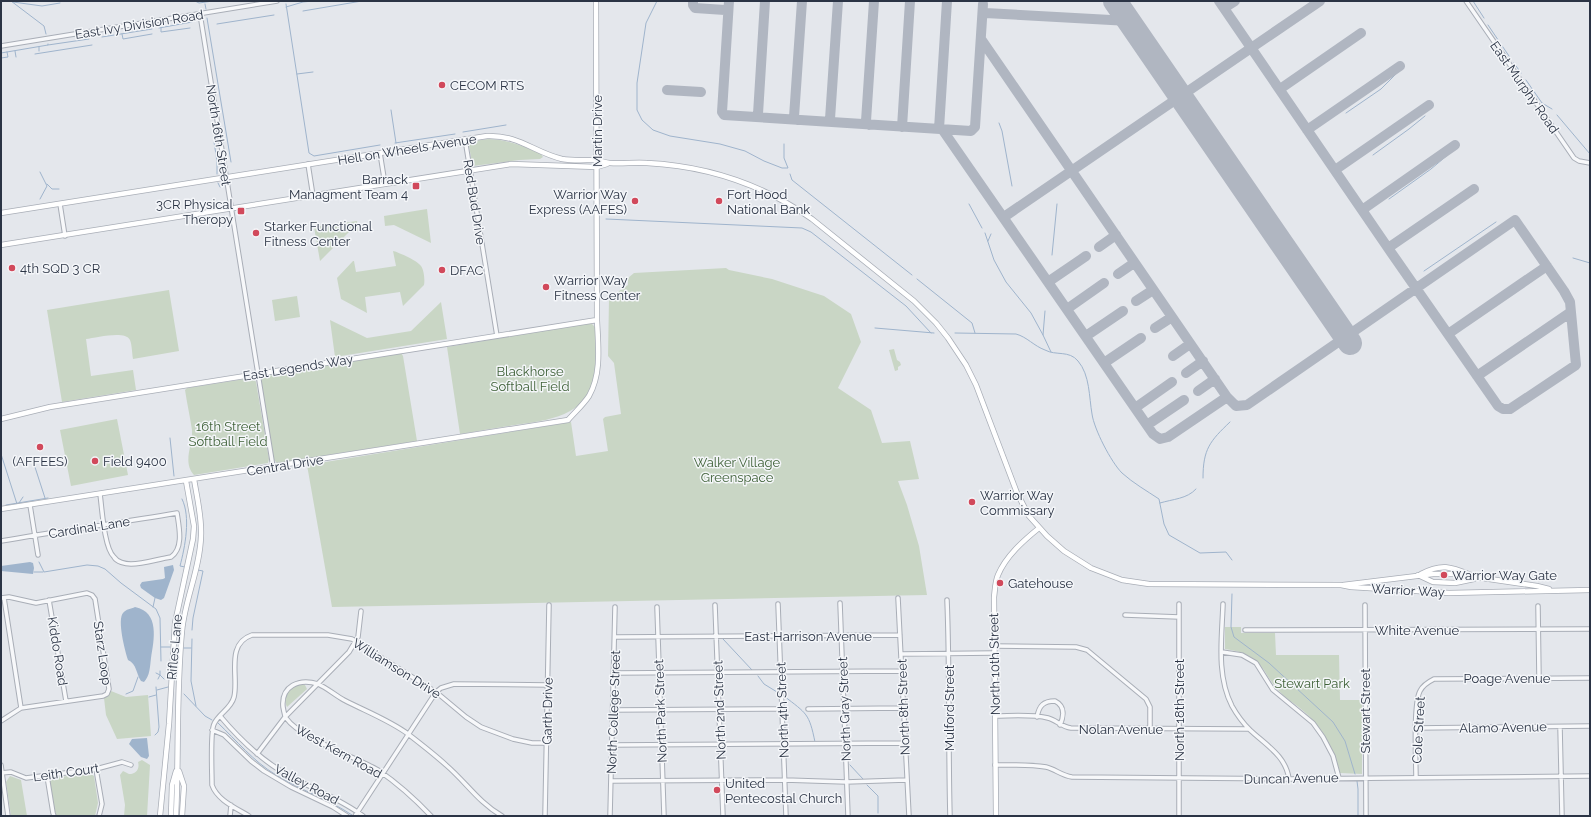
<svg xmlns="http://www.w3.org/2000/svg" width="1591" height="817" viewBox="0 0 1591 817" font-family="Raleway,sans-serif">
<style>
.green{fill:#c9d6c5}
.water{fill:#9fb4cc}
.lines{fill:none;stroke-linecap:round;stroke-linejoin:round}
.stream{stroke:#9fb4cc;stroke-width:1}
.taxiway{stroke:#b0b6c1;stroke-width:10}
.runway{stroke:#b0b6c1;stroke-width:24}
.street-casing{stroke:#a9aeb7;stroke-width:5.5}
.secondary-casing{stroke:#a9aeb7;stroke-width:6}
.street{stroke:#f7f8fa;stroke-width:3.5}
.secondary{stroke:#fff;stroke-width:4.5}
.poi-dot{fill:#d1495b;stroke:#f4f6f9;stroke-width:1.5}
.labels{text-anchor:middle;stroke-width:3;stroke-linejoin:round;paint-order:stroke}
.street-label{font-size:13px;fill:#2b3445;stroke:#f4f6f9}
.poi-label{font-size:13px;fill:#2b3445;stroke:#f4f6f9;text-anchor:start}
.park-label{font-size:13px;fill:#3f6138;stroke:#f4f6f9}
</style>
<rect width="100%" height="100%" fill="#e4e7ec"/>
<path class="green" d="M489 139C508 140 524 146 541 154L543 157 540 159 519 160 473 166 472 164 469 145C474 140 482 140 489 139Z
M427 209 431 243 394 225 385 226 384 216Z
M357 221 358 231 349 232 320 261 314 227Z
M393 251C398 252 418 261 421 266 424 270 425 280 424 285L403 306 400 292 365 297 367 313 341 299 337 278 353 261H354L356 272 396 266Z
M726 268 729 270 772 279 824 296 851 314 861 342 838 388 871 410 882 443 910 441 919 479 898 481 907 505 919 546 927 595 332 607 307 465 571 422 576 456 608 451 603 419 605 417 621 414 614 363 608 356 609 298 628 285V278L634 273Z
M169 290 179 351 133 359C132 353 132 345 130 340 125 330 96 338 86 339L91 376 133 370 136 390 62 402 47 310Z
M297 296 300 317 275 321 272 300Z
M441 302 447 339 335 357 330 320 367 338 411 331Z
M591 323 595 327C595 343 597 360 594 376 587 417 548 420 515 425 497 428 479 431 460 434L447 347Z
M894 349 897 360 900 362 901 365 898 367V370L895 371 889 350Z
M401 353 403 356 417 441 277 463 273 459 260 380 262 377Z
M251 378 255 380 256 382 269 459 268 463 194 475C182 462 193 445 192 430 190 417 187 403 185 390L187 388Z
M117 419 128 475 71 486 60 430Z
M1225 627H1241V633H1275L1276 655H1339L1340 700H1362V774L1340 773C1334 748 1322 726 1301 709 1294 703 1286 699 1280 692 1273 685 1269 678 1264 670 1255 656 1241 651 1225 649Z
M298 685H305L307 689 287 707C282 697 289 688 298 685Z
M111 691 126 697 148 695 151 736 117 739 106 715 104 698 107 696Z
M142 760 150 765 147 816H124L125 805 120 775 123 771 129 774C136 774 140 769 138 762Z
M89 773 94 776 98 803 95 816H56L54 811 49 780 53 778Z
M10 776 21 780 27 816H11L6 782Z"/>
<path class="water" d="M30 562 33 563 34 568 33 574 1 571V566Z
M173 565 174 570 164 598 161 600 155 598 141 588 140 585 142 582 163 579 165 578 164 567Z
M135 607C160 612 154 640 151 658 150 666 150 676 144 682L141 681C136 674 137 664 128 660 125 651 117 620 123 613 126 609 131 609 135 607Z
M147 738 149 756 147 759 141 757 129 744 132 739Z"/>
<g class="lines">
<path class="stream" d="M11 1 44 26 46 34
M195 1 199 3 213 1
M657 1 646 23 637 83V110L642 120 653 130 670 136 720 144 745 151 764 161 782 168H788L784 158V144
M1473 1 1484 18
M13 2 42 6 60 3
M205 4 206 9
M286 4 309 153 314 156 380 145
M286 7 303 2 313 1
M303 11 362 1
M207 18 231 162
M217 24 274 15
M1488 25 1509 56
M159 28 192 22
M161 28V32L190 28
M122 34 123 39 152 34
M102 37 152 29
M48 45 89 39
M39 47V51
M15 51 16 57
M1 53 48 45V44
M35 54 92 45
M1 58 8 57 7 52
M1514 63 1521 73
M297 74 313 72
M1526 80 1542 103 1552 109
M391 110 396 143
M1346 113 1381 89 1397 73
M1557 115 1590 154
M999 123 1002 131 1012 186
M463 132 506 125
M214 142 217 161V174
M395 143 455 134
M1373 155 1409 129 1425 116
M790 174 792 180 912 275
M218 183 220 187
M47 184 52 189H59
M40 199 47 186 40 172
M1389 199 1431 169 1450 153
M969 204 982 228
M606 219 802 228 811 232 906 306 931 333
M985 233 994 260 1006 282 1031 313 1043 335
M988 241 991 234
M1052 255 1057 204
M1573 258 1590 263
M1424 271 1496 222
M917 279 972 323 975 333
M1045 311 1043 335 1051 352
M875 328 934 333
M955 333 1016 334C1027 337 1034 346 1045 350 1056 356 1069 350 1078 361 1090 375 1089 397 1092 414 1094 429 1111 462 1122 473 1133 483 1147 491 1159 499L1164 524 1169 535 1200 553 1226 552 1232 560
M170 438 174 476
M1 454 17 504
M33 461 45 498
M1203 478C1203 449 1210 441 1230 422
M182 499C191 517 185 547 180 566L185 567
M19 503 23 497
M1160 503C1173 499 1187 499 1196 489
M6 505 48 498
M39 562 44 572 87 565 98 566 105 569 121 583 156 609 160 618 161 661
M34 572H43
M1232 594 1231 627 1234 637 1269 663 1333 722 1345 741 1355 774
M153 607 155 598
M192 630 193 618 203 571 198 570
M192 639 191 681 196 706
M723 639 752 670
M161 647H170
M184 648H191
M160 671V675L164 679
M156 673 160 675 158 679
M758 676 764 684 777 692
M157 690 168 687
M126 694 133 691 138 677
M184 694 205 716 212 720
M784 696C807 714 809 713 815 742
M149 697 156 695
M218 723C237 741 253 761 276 775 300 790 328 799 352 815
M155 735 158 732 159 727 156 687
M850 765 863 779
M1357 781 1358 789V816
M867 785 878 796V813"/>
<path class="taxiway" d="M693 1V5L695 8 725 10 728 13
M729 1 722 112 724 115 971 131 975 127 983 4
M1224 8 1235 1
M985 13 1129 21
M981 39 1227 397 1236 406 1247 405C1336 343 1426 282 1515 220L1564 291 1570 302 1576 365 1510 409H1503L1498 406 1388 248 1219 1
M1280 89 1361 33
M667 90 701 92
M758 114 765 1
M830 119 838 1
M797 120 794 117 802 1
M869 125 866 121 874 1
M902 127 910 1
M939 129 947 1
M942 129 1153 434 1160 439 1168 437 1227 397
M1307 130 1400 66
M1335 170 1429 105
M1362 210 1455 145
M1004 217 1320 1
M1099 247 1116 235
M1388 248 1474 189
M1118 274 1134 263
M1048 282 1086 256
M1136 301 1153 290
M1067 309 1104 283
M1155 328 1172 317
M1448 334 1547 266
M1086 336 1123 311
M1173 356 1190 344
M1104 363 1141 338
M1186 373 1203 361
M1477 376 1571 312
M1198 391 1215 379
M1135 408 1172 382
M1147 425 1184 400"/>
<path class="runway" d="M1115 1 1350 343"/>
<g class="street-casing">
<path id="street" d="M1466 1 1574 158 1579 161 1590 163
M200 14 273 467
M1 46 277 1
M465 139 497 336
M380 153 385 184
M308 164 313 196
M60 204 65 236
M30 505 38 555
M1 541C59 531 118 523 177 513 179 527 184 548 171 557 158 559 144 564 131 564 125 564 117 562 114 557 104 548 102 508 100 494
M1 598 9 597 36 603 87 593 92 595 95 599 109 689 107 694 103 696 21 708 1 721
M4 598 21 708
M898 598 909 816
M49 600 66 701
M947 600C950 672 948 744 950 816
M840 603 848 816
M778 604 786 816
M1223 604C1222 637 1216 675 1232 706 1237 715 1243 723 1250 730 1266 745 1286 756 1289 779
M715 605 723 816
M1365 605 1366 816
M1538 606 1539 678
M657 607 664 816
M1125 615 1179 617
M1245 630 1590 629
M615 637 900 635
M994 646 1076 647 1087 650 1146 699 1150 707V729
M1222 652 1242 655 1256 663 1273 690 1313 723 1323 737 1333 756 1339 778
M901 654 994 653
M614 673 902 671
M808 709 904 708
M613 710 782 709
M220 716C241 741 265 764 295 779 318 791 342 800 363 816
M995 716C1011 716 1032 714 1048 718 1056 720 1062 727 1071 728L1249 729
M1037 717C1039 706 1043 701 1055 701 1065 706 1064 716 1060 725
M1560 727 1562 816
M1416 728 1590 726
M212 730 224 735 251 761 264 771 291 787 333 807 347 816
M612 745 905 743
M257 754 285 717 349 652 358 637 361 611
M1 765 8 816
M995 765C1012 765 1029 764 1046 767 1055 769 1062 776 1072 777L1289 779 1590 776
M96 769 102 804 99 816
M1 773 11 772 26 778 96 769 122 762 131 765
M47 776 53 813 54 816
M1416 778C1416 761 1413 704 1420 691 1423 685 1428 682 1434 679L1590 678
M611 781 785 780 846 782 906 780
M230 816 231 805
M249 816C236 808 217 800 212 785 212 772 210 732 214 724 219 713 231 709 234 697 239 677 225 644 252 635H328L352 639 436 692 466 717 481 727 513 739 532 743H547
M355 816 436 692 441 688 454 684 548 685
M431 816C415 799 397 783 378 770 354 756 301 739 286 718 284 715 284 711 283 707 281 686 299 678 318 684 327 688 335 695 344 700 365 711 389 720 408 734 421 744 434 754 446 765 466 782 478 802 502 816
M545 816 549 605
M610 816 615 607
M1179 816V604"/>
</g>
<g class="secondary-casing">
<path id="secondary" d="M1 213 487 136C520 135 533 152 562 159 573 161 584 160 595 160 600 160 605 163 610 163 622 164 635 162 647 163 707 166 762 184 812 219L914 301 936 323 948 338 966 365 976 385 1017 493 1029 516 1047 536 1064 551 1091 568 1122 580 1149 584 1341 585 1351 587 1449 593 1590 590
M1 245 511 164 597 167 607 164
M1 419 50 407 597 320
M1 509 568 420C575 412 583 405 589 396 602 373 598 345 597 320L596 1
M1421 574C1442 563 1451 567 1471 575
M1418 575 1433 582 1455 583 1474 579
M1343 585 1433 574H1455L1537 586 1549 589
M179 771 184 786 182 816
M160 816 169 724 175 623 193 539 194 526 186 481
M171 816 172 785 176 771
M176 816C179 755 176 693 182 631 185 599 200 569 201 536 202 517 197 498 194 479
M996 816 994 597C995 590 995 582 998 575 1006 556 1023 541 1039 528"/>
</g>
<use href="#street" class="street"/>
<use href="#secondary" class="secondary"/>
</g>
<g class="poi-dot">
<circle cx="442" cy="85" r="4"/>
<rect x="412" y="182" width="8" height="8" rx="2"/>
<circle cx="635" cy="201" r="4"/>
<circle cx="719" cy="201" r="4"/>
<rect x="237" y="207" width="8" height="8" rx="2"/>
<circle cx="256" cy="233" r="4"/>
<circle cx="12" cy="268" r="4"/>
<circle cx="442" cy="270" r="4"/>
<circle cx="546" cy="287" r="4"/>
<circle cx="40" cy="447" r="4"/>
<circle cx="95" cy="461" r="4"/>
<circle cx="972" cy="502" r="4"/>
<circle cx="1444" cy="575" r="4"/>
<circle cx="1000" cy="583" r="4"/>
<circle cx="717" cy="790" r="4"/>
</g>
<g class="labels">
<g class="street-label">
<text transform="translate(139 24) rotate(-9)" y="5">East Ivy Division Road</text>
<text transform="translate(1525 87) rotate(55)" y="5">East Murphy Road</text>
<text transform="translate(597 131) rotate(-90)" y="5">Martin Drive</text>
<text transform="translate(219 135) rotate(81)" y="5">North 16th Street</text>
<text transform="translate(407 149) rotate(-9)" y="5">Hell on Wheels Avenue</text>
<text transform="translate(475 202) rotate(81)" y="5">Red Bud Drive</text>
<text transform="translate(298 367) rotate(-9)" y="5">East Legends Way</text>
<text transform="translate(285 465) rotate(-9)" y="5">Central Drive</text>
<text transform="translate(89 527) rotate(-9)" y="5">Cardinal Lane</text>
<text transform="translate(1408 590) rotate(3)" y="5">Warrior Way</text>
<text x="1417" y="635">White Avenue</text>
<text x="808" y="641">East Harrison Avenue</text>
<text transform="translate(174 647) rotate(-85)" y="5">Rifles Lane</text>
<text transform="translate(58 651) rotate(81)" y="5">Kiddo Road</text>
<text transform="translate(103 653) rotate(82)" y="5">Starz Loop</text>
<text transform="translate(994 664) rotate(-91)" y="5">North 10th Street</text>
<text transform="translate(397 668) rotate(32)" y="5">Williamson Drive</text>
<text x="1507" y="683">Poage Avenue</text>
<text transform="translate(903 707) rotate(-92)" y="5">North 8th Street</text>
<text transform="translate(949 708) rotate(-90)" y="5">Mulford Street</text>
<text transform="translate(844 709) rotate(-92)" y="5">North Gray Street</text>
<text transform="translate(719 710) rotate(-92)" y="5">North 2nd Street</text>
<text transform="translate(782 710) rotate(-92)" y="5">North 4th Street</text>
<text transform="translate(1179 710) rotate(-90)" y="5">North 18th Street</text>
<text transform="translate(547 711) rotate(-89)" y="5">Garth Drive</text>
<text transform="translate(660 711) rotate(-92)" y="5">North Park Street</text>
<text transform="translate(1365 711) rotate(-90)" y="5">Stewart Street</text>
<text transform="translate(613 712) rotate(-88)" y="5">North College Street</text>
<text transform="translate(1503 727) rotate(-1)" y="5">Alamo Avenue</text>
<text x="1121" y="734">Nolan Avenue</text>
<text transform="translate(1418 730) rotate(-87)" y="5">Cole Street</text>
<text transform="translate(339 751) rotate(29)" y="5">West Kern Road</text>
<text transform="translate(66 772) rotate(-8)" y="5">Leith Court</text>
<text transform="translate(1291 778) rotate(-1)" y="5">Duncan Avenue</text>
<text transform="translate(307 784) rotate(28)" y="5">Valley Road</text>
</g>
<g class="poi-label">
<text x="450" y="90">CECOM RTS</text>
<text x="408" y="184" text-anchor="end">Barrack<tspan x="408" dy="15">Managment Team 4</tspan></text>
<text x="627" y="199" text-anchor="end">Warrior Way<tspan x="627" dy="15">Express (AAFES)</tspan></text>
<text x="727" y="199">Fort Hood<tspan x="727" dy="15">National Bank</tspan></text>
<text x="233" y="209" text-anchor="end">3CR Physical<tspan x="233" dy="15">Theropy</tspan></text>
<text x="264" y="231">Starker Functional<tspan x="264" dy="15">Fitness Center</tspan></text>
<text x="20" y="273">4th SQD 3 CR</text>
<text x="450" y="275">DFAC</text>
<text x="554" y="285">Warrior Way<tspan x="554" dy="15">Fitness Center</tspan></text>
<text x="40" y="466" text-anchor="middle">(AFFEES)</text>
<text x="103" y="466">Field 9400</text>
<text x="980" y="500">Warrior Way<tspan x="980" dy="15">Commissary</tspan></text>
<text x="1452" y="580">Warrior Way Gate</text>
<text x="1008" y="588">Gatehouse</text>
<text x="725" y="788">United<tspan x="725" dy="15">Pentecostal Church</tspan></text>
</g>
<g class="park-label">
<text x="530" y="376">Blackhorse<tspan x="530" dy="15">Softball Field</tspan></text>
<text x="228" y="431">16th Street<tspan x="228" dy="15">Softball Field</tspan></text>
<text x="737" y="467">Walker Village<tspan x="737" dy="15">Greenspace</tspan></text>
<text x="1312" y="688">Stewart Park</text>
</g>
</g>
<rect width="1591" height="817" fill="none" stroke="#2b3445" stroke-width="4"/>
</svg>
